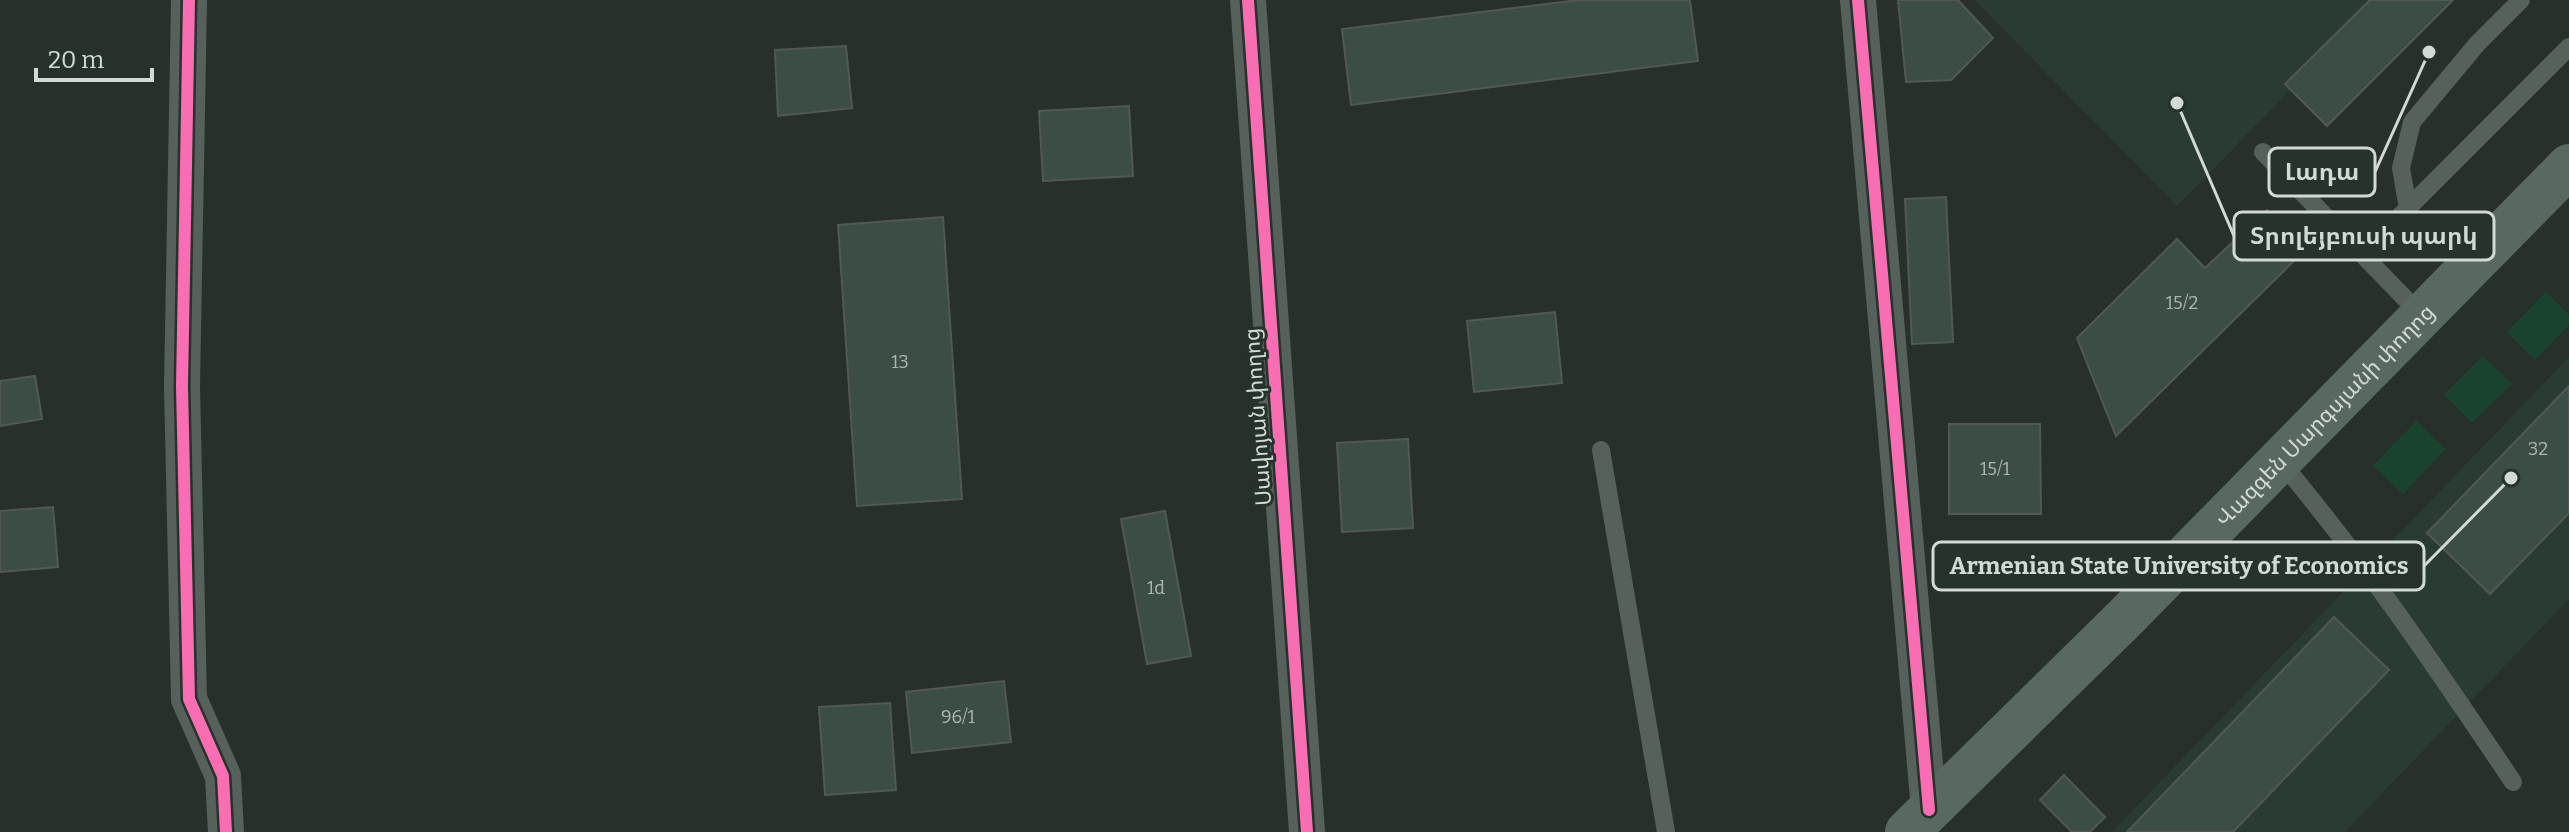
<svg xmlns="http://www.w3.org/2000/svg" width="2569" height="832" viewBox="0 0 2569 832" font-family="Bitter,'Noto Sans Armenian',serif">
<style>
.built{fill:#2a3c31}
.green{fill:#1a432f}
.building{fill:#3b4d45;stroke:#525855;stroke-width:2}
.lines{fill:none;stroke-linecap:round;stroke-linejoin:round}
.service{stroke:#56615b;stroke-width:18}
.minor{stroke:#56615b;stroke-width:36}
.trunk{stroke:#5a6960;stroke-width:44}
.cycleway-casing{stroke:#25332b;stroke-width:17}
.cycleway{stroke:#f96db3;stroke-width:12}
.labels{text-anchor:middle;stroke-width:6;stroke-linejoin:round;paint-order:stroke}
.number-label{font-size:18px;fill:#acb7b0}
.street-label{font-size:22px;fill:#d1dad4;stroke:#25332b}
.leader{fill:none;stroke:#d1dad4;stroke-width:3}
.callout-dot{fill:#d1dad4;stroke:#25332b;stroke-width:3}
.callout{fill:#25332b;stroke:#d1dad4;stroke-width:3}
.callout-label{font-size:24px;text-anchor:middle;font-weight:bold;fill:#d1dad4}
</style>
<rect width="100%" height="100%" fill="#28302c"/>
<path class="built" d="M1975 0H2379L2177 206Z
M2569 357V599L2345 832H2112Z"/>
<path class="green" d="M2546 292 2569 315V325L2535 360 2507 332Z
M2483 356 2512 384 2472 423 2444 395Z
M2416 421 2446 449 2403 494 2373 466Z"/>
<path class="building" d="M1579 0H1690L1698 61 1351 105 1342 29Z
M1898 0H1958L1993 38 1951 80 1906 82Z
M2370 0H2453L2327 126 2285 84Z
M846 46 852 108 778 116 775 50Z
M1129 106 1133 176 1043 181 1039 111Z
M1946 197 1953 342 1912 344 1905 199Z
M2267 210 2305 250 2116 436 2077 338 2177 239 2205 268Z
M943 217 962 499 857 506 838 225Z
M1555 312 1562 383 1474 392 1467 321Z
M35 376 42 419 0 426V381Z
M2569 386V513L2490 594 2427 533Z
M1949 424H2040L2041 514H1949Z
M1408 439 1413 528 1342 532 1337 443Z
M53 507 58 567 0 572V511Z
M1165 511 1191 656 1147 664 1121 519Z
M2334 617 2389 670 2233 832H2127Z
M1004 681 1011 742 912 753 906 692Z
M890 703 896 790 825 795 819 707Z
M2064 775 2105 817 2090 832H2072L2040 800Z"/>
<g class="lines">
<path class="service" d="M2263 152 2423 317
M2408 209 2401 168 2412 122 2477 44 2521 0
M2362 254 2569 47
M1601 450 1666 832
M2280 461C2366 563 2439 672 2513 782"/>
<path class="minor" d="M189 0 182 386 189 699 223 776 226 832
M1248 0 1307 832
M1858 0 1929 810"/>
<path class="trunk" id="s1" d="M1907 832 2125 618 2569 166"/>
<g class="cycleway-casing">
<path id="cycleway" d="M189 0 182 386 189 699 223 776 226 832
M1248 0 1307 832
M1858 0 1929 810"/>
</g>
<use href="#cycleway" class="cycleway"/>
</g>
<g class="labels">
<g class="number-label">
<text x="2182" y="309">15/2</text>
<text x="900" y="368">13</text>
<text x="2538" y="455">32</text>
<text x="1995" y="475">15/1</text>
<text x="1156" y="594">1d</text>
<text x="958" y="723">96/1</text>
</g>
<g class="street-label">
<text dy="8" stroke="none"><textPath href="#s1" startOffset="590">Վազգեն Սարգսյանի փողոց</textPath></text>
<text transform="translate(1257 417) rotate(-94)" y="8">Սավոյան փողոց</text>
</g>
</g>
<path class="leader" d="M2429 52L2375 172M2177 103L2234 236M2511 478L2424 566"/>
<g class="callout-dot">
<circle cx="2429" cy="52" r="8"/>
<circle cx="2177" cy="103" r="8"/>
<circle cx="2511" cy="478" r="8"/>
</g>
<g class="callout">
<rect x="2269" y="148" width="106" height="48" rx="8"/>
<rect x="2234" y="212" width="260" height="48" rx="8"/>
<rect x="1933" y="542" width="491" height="48" rx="8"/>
</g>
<g class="callout-label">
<text x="2322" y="180">Լադա</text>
<text x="2364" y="244">Տրոլեյբուսի պարկ</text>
<text x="2179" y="574">Armenian State University of Economics</text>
</g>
<path d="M36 68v12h116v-12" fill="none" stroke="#d1dad4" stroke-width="4"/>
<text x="48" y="68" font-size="24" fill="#d1dad4" stroke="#25332b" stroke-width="6" paint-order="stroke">20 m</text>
</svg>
